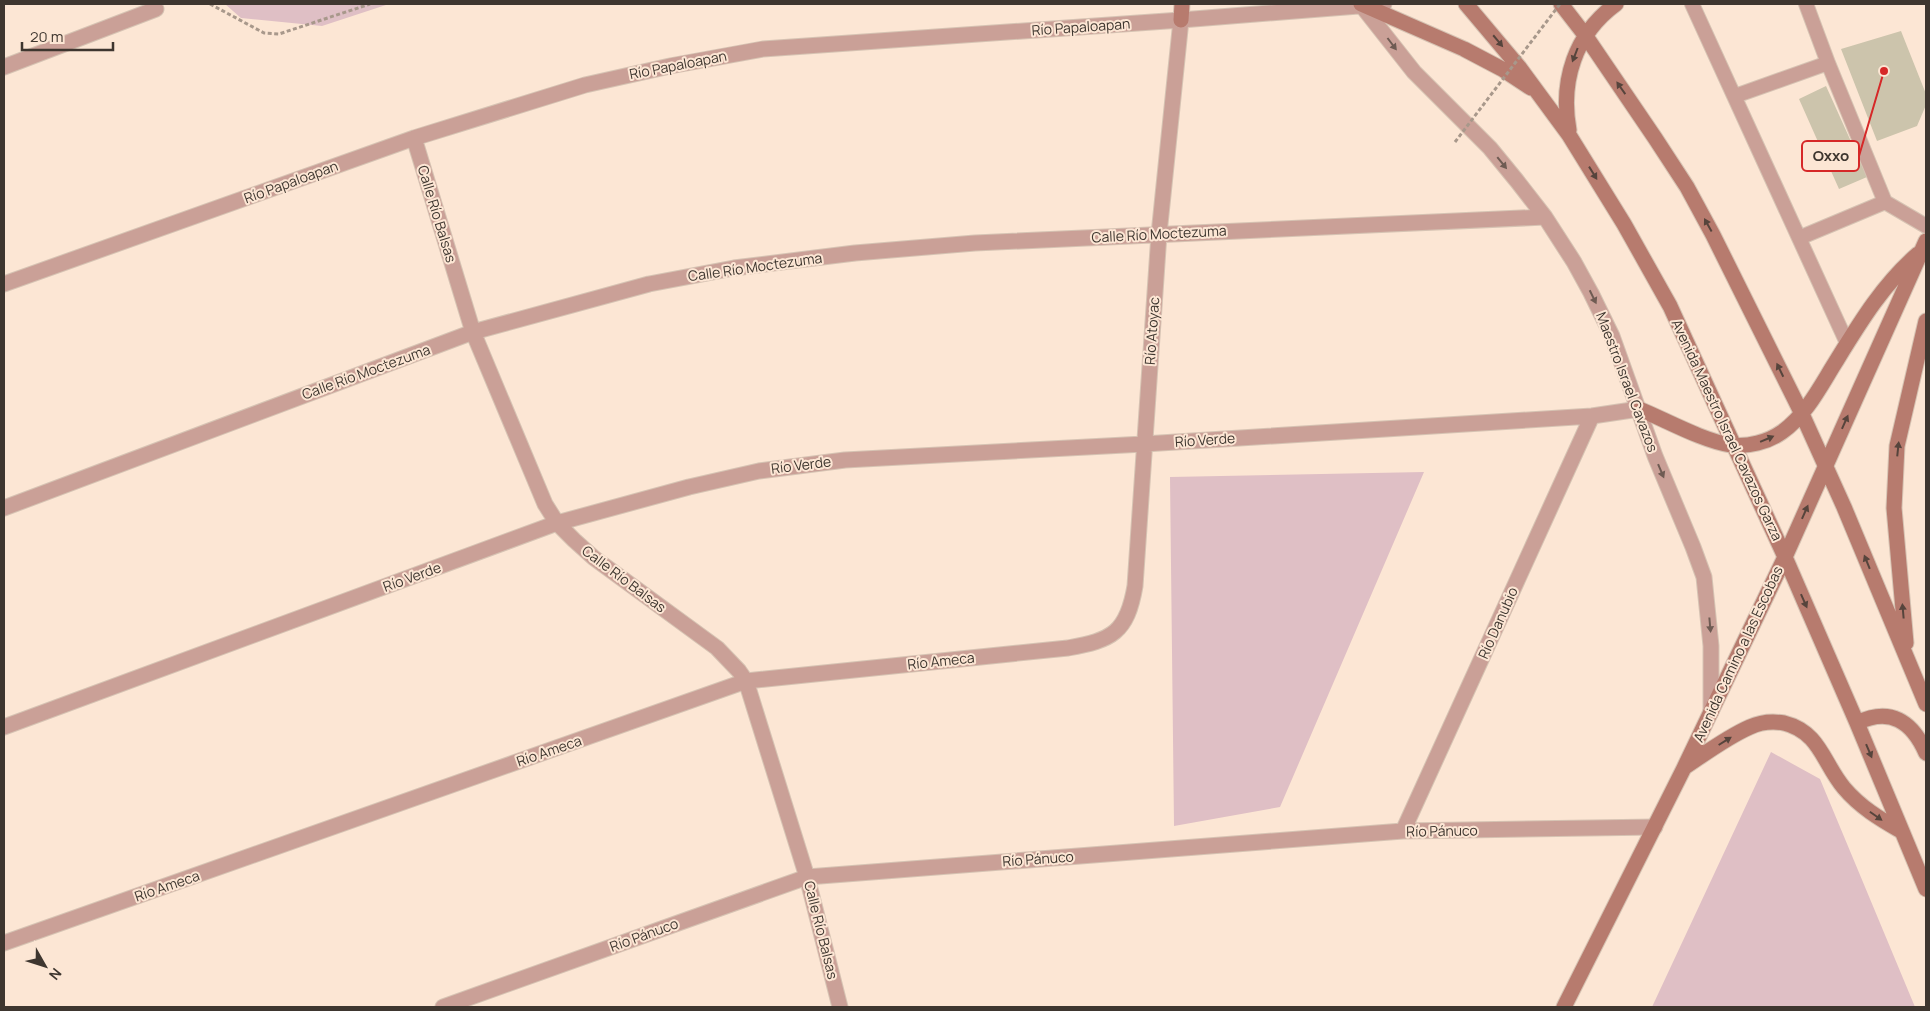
<svg xmlns="http://www.w3.org/2000/svg" width="1930" height="1011" viewBox="0 0 1930 1011" font-family="Manrope,sans-serif">
<style>
.green{fill:#dfbfc5}
.building{fill:#ccc4ac}
.lines{fill:none;stroke-linecap:round;stroke-linejoin:round}
.lane-casing{stroke:#d6c3b3;stroke-width:16}
.street-casing{stroke:#d6c3b3;stroke-width:17}
.secondary-casing{stroke:#d6c3b3;stroke-width:17}
.path{stroke:#a8988b;stroke-width:3;stroke-dasharray:4 2.5;stroke-linecap:butt}
.lane{stroke:#caa097;stroke-width:14}
.street{stroke:#caa097;stroke-width:15}
.secondary{stroke:#b77b6e;stroke-width:15}
.path-bridge{stroke:#a8988b;stroke-width:3;stroke-dasharray:4 2.5;stroke-linecap:butt}
.oneway{fill:#56443c}
.oneway2{fill:#6f5b53}
.labels{text-anchor:middle;stroke-width:4;stroke-linejoin:round;paint-order:stroke}
.street-label{font-size:14px;fill:#3e362f;stroke:#fce6d4}
.leader{fill:none;stroke:#d62828;stroke-width:2}
.callout-dot{fill:#d62828;stroke:#fce6d4;stroke-width:2}
.callout{fill:#fce6d4;stroke:#d62828;stroke-width:2}
.callout-label{font-size:15px;text-anchor:middle;font-weight:bold;fill:#3e362f}
</style>
<rect width="100%" height="100%" fill="#fce6d4"/>
<path class="green" d="M225 4H389L322 26 241 18Z
M1424 472 1280 807 1174 826 1170 477Z
M1771 752 1820 779 1915 1007H1652Z"/>
<path class="building" d="M1901 31 1926 94V105L1917 126 1877 141 1841 49Z
M1826 86 1867 177 1839 189 1799 99Z"/>
<g class="lines">
<g class="lane-casing">
<path id="lane" d="M1692 4 1847 343
M1806 4 1828 63 1885 202
M1735 96 1828 63
M1799 238 1885 202 1926 226"/>
</g>
<g class="street-casing">
<path id="street" d="M1362 6 1414 72 1490 148 1517 181 1545 217 1574 262 1591 293 1612 336 1655 456 1693 547 1704 577 1711 646V712
M4 67 156 9
M414 138 473 332 545 504 557 523 574 540 594 558 717 648 739 671 746 681 807 877 840 1007
M4 284 414 138 585 85 670 66 763 49 1181 20 1384 4
M4 508 473 332 649 284 734 268 855 253 975 243 1545 217
M4 727 557 523 689 487 759 471 845 460 1144 444 1592 416 1639 409
M1403 831 1592 416
M4 943 746 681 1068 648C1112 640 1127 633 1135 586L1159 234 1181 20
M443 1007 807 877 1403 831 1655 827"/>
</g>
<g class="secondary-casing">
<path id="secondary" d="M1361 4 1464 49 1502 69 1531 88
M1466 4 1519 67 1569 135 1624 224 1670 306 1785 557 1857 723 1926 889
M1561 4 1585 35 1655 138 1687 187 1713 235 1802 414 1844 507 1926 704
M1181 20 1182 4
M1569 130C1560 81 1575 34 1616 4
M1639 409C1666 420 1703 441 1731 445 1748 447 1768 442 1782 432 1806 415 1820 387 1835 363 1859 324 1883 284 1918 254
M1906 643 1894 508 1897 446 1926 321
M1857 723C1890 707 1912 721 1926 753
M1685 767C1706 753 1727 737 1750 727 1761 722 1772 721 1784 723 1820 732 1823 763 1844 788 1860 807 1880 819 1901 831
M1564 1007 1684 768 1785 557 1926 241"/>
</g>
<path class="path" d="M210 4 264 33 279 34 370 4"/>
<use href="#lane" class="lane"/>
<use href="#street" class="street"/>
<use href="#secondary" class="secondary"/>
<path class="path-bridge" d="M1455 142 1560 4"/>
</g>
<defs><path id="oneway-solid" d="M-6-.8H1V-3.2L6.5 0L1 3.2V.8H-6Z" transform="scale(1.25)"/></defs>
<g class="oneway">
<use href="#oneway-solid" transform="translate(1498 41) rotate(50)"/>
<use href="#oneway-solid" transform="translate(1575 55) rotate(111)"/>
<use href="#oneway-solid" transform="translate(1621 88) rotate(-125)"/>
<use href="#oneway-solid" transform="translate(1593 173) rotate(58)"/>
<use href="#oneway-solid" transform="translate(1708 225) rotate(-119)"/>
<use href="#oneway-solid" transform="translate(1780 370) rotate(-116)"/>
<use href="#oneway-solid" transform="translate(1845 422) rotate(-66)"/>
<use href="#oneway-solid" transform="translate(1767 439) rotate(-23)"/>
<use href="#oneway-solid" transform="translate(1898 449) rotate(-84)"/>
<use href="#oneway-solid" transform="translate(1805 512) rotate(-66)"/>
<use href="#oneway-solid" transform="translate(1867 562) rotate(-112)"/>
<use href="#oneway-solid" transform="translate(1804 601) rotate(66)"/>
<use href="#oneway-solid" transform="translate(1903 611) rotate(-95)"/>
<use href="#oneway-solid" transform="translate(1725 741) rotate(-32)"/>
<use href="#oneway-solid" transform="translate(1869 751) rotate(67)"/>
<use href="#oneway-solid" transform="translate(1876 816) rotate(35)"/>
</g>
<g class="oneway2">
<use href="#oneway-solid" transform="translate(1392 44) rotate(53)"/>
<use href="#oneway-solid" transform="translate(1502 163) rotate(51)"/>
<use href="#oneway-solid" transform="translate(1593 297) rotate(64)"/>
<use href="#oneway-solid" transform="translate(1661 471) rotate(67)"/>
<use href="#oneway-solid" transform="translate(1710 625) rotate(85)"/>
</g>
<g class="labels">
<g class="street-label">
<text transform="translate(1081 27) rotate(-4)" y="5">Río Papaloapan</text>
<text transform="translate(678 65) rotate(-11)" y="5">Río Papaloapan</text>
<text transform="translate(291 182) rotate(-20)" y="5">Río Papaloapan</text>
<text transform="translate(437 214) rotate(73)" y="5">Calle Río Balsas</text>
<text transform="translate(1159 234) rotate(-3)" y="5">Calle Río Moctezuma</text>
<text transform="translate(755 267) rotate(-8)" y="5">Calle Río Moctezuma</text>
<text transform="translate(1152 331) rotate(-86)" y="5">Río Atoyac</text>
<text transform="translate(366 372) rotate(-20)" y="5">Calle Río Moctezuma</text>
<text transform="translate(1627 382) rotate(69)" y="5">Maestro Israel Cavazos</text>
<text transform="translate(1727 430) rotate(65)" y="5">Avenida Maestro Israel Cavazos Garza</text>
<text transform="translate(1205 440) rotate(-4)" y="5">Río Verde</text>
<text transform="translate(801 465) rotate(-7)" y="5">Río Verde</text>
<text transform="translate(412 577) rotate(-20)" y="5">Río Verde</text>
<text transform="translate(624 579) rotate(37)" y="5">Calle Río Balsas</text>
<text transform="translate(1498 623) rotate(-66)" y="5">Río Danubio</text>
<text transform="translate(1738 654) rotate(-65)" y="5">Avenida Camino a las Escobas</text>
<text transform="translate(941 661) rotate(-6)" y="5">Río Ameca</text>
<text transform="translate(549 751) rotate(-19)" y="5">Río Ameca</text>
<text transform="translate(1442 831) rotate(-1)" y="5">Río Pánuco</text>
<text transform="translate(1038 859) rotate(-4)" y="5">Río Pánuco</text>
<text transform="translate(167 886) rotate(-19)" y="5">Río Ameca</text>
<text transform="translate(821 930) rotate(76)" y="5">Calle Río Balsas</text>
<text transform="translate(644 935) rotate(-20)" y="5">Río Pánuco</text>
</g>
</g>
<path class="leader" d="M1884 71L1859 156"/>
<circle class="callout-dot" cx="1884" cy="71" r="5"/>
<rect class="callout" x="1802" y="141" width="57" height="30" rx="5"/>
<g class="callout-label">
<text x="1831" y="161">Oxxo</text>
</g>
<rect width="1930" height="1011" fill="none" stroke="#3e362f" stroke-width="10"/>
<g transform="translate(45 966) rotate(129)" stroke="#fce6d4" stroke-width="4" paint-order="stroke">
<path d="M0-4L9 19L0 12L-9 19Z" fill="#3e362f"/>
<text y="-8" font-size="14" font-weight="bold" text-anchor="middle" fill="#3e362f">N</text>
</g>
<path d="M22 42v8h91v-8" fill="none" stroke="#3e362f" stroke-width="2.5"/>
<text x="30" y="42" font-size="15" fill="#3e362f" stroke="#fce6d4" stroke-width="4" paint-order="stroke">20 m</text>
</svg>
